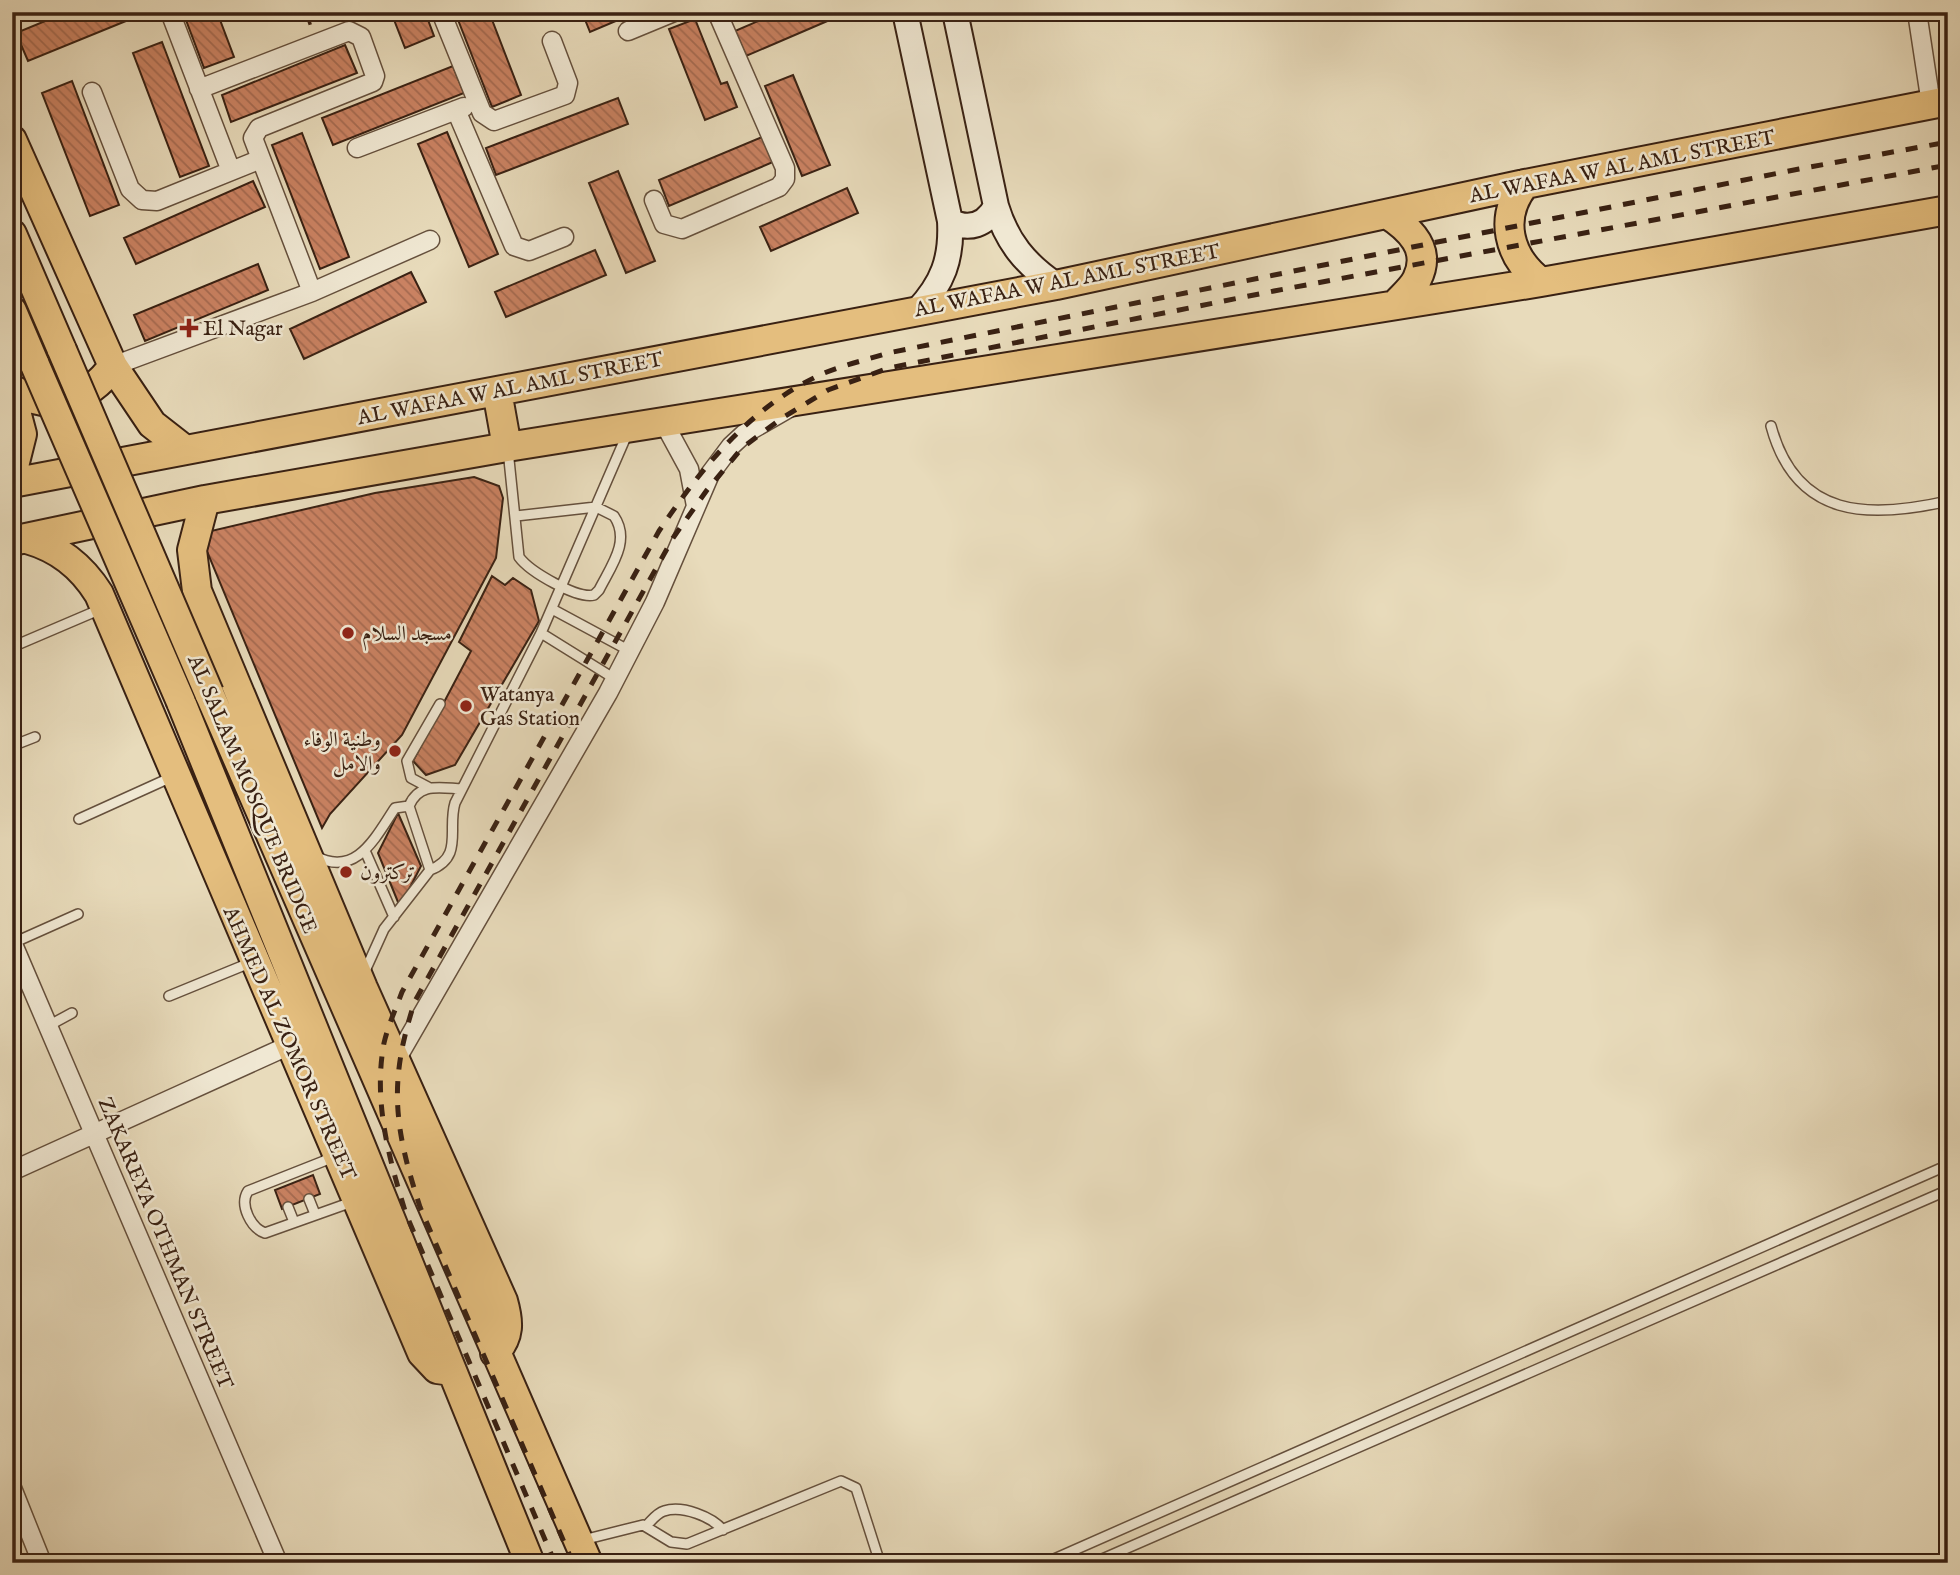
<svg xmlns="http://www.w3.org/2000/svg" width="1960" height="1575" viewBox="0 0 1960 1575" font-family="'IM FELL English',Amiri,serif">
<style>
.building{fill:url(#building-back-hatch);stroke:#392113;stroke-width:2}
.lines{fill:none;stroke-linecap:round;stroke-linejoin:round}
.lane-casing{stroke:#65503d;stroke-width:12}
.street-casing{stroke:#65503d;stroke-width:21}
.secondary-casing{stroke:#392113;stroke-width:28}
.primary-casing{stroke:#392113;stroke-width:32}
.path{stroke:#392113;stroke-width:3.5;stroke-dasharray:5 3.5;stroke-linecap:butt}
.lane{stroke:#f0e8d3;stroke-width:9}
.street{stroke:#f0e8d3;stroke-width:18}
.secondary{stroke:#f0e8d3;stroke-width:24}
.primary{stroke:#e4be7e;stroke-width:28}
.rail{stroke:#392113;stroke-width:5;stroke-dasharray:12 12;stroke-linecap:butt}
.primary-bridge-casing{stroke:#392113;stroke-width:32;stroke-linecap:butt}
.primary-bridge{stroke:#e4be7e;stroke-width:28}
.poi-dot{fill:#8f2418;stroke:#f0e8d3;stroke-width:2.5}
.labels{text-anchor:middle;stroke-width:5;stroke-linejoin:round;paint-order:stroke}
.street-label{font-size:21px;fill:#392113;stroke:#f0e8d3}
.poi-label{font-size:21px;fill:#392113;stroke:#f0e8d3;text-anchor:start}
</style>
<defs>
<pattern id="building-back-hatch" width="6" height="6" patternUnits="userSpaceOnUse" patternTransform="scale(1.75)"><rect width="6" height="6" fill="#ca8262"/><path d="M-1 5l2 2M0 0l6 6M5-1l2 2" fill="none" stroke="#a56a50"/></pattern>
</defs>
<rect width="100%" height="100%" fill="#e8dbbb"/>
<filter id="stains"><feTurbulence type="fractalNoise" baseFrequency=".00286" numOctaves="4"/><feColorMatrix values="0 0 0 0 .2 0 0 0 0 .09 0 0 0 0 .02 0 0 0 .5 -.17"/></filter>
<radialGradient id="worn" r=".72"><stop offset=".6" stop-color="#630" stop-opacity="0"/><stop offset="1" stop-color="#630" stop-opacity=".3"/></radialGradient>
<path class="building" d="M67 12H148L28 61 16 33Z
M183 12H217L234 57 204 68Z
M391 12H425L434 36 405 48Z
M455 12H489L521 95 492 107Z
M582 12H637L590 32Z
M779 12H846V13L746 56 735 31Z
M695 19 721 84 727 82 737 107 705 120 669 29Z
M162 42 209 166 180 177 133 53Z
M345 45 357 73 231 122 222 95Z
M453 66 464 93 333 145 322 118Z
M793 75 830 165 802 176 765 86Z
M72 81 119 205 90 216 42 93Z
M618 98 628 124 496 175 486 148Z
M447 132 498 254 469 267 418 144Z
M302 133 349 257 320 269 272 145Z
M762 137 773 162 669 206 659 180Z
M618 171 655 261 626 273 589 183Z
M253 181 265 207 136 264 124 238Z
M847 188 858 213 771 251 760 227Z
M595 250 606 275 506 317 495 292Z
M258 264 268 290 145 341 134 315Z
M411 272 426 302 304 359 290 329Z
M474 477 499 486 503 498 496 558 402 735 330 814 322 828 206 549 211 531 375 493Z
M492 576 505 585 513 578 531 590 539 621 455 765 426 775 413 761 471 651 459 642Z
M398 813 421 866 400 907 378 853Z
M313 1175 320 1194 282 1209 275 1190Z"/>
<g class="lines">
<g class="lane-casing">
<path id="lane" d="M1771 426C1796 519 1869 519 1948 501
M508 450 519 557C530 572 577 599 594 595L599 590C611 566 631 541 614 516L596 507 516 516
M552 609 630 651
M541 633 615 679
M12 647 101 609
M12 746 35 737
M428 787 411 778 407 761 440 704
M409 806C419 782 440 788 462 789
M79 819 174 776
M366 853 394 917
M315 856C356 878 375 838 395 808L409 806 430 870 384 929 365 971
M430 870C464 857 447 829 455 803L541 633 628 432
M13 943 78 914
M169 996 252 962
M48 1026 72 1013
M334 1154 324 1161 248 1191C239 1205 251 1228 265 1233L352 1202
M309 1199 315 1214
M288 1207 294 1222
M647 1525C652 1520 657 1513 664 1511 683 1505 712 1517 723 1530
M583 1540 643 1525 671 1542 687 1544 841 1481 856 1488 880 1563
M1045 1563 1948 1165
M1093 1563 1948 1190"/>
</g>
<g class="street-casing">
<path id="street" d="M170 12 231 171
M441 12 482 113 494 121 565 95 568 83 552 41
M1917 12 1931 104
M628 31 674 12
M199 89 349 31 361 37 375 76 373 82 259 128 253 138 312 292
M92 92 130 189 142 200 157 201 261 159
M456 110 514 246 529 251 564 237
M357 148 464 107
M654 200 664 224 682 229 779 187 785 179V168L717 12
M113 366 312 292 430 240
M664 423 689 469 696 506
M12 942 278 1563
M396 1060 608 693 655 602 710 474 731 446 744 434 791 407
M12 1171 290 1045
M12 1488 42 1563"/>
</g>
<g class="secondary-casing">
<path id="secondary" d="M905 12 950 221C952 259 943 283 917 311
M955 12 996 206C1007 242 1025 264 1056 285
M950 221C969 231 986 225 996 206"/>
</g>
<g class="primary-casing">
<path id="primary" d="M12 140 113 366 152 424 184 449
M1525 184C1498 217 1508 257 1541 282
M1387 214C1409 228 1432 249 1417 279 1413 288 1402 297 1395 305
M12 234 62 350
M12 311 35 365
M12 389C49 413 89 400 113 366
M497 391 507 447
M12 396 22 434 12 474
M12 483 1056 285 1525 184 1948 101
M205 500 192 550 197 591 363 988 503 1301C509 1322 510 1336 495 1353
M27 539C58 548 81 565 99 594L422 1353 437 1369 452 1371
M12 541 205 500 507 447 1541 282 1948 210
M209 693 588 1563
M181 702 530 1563"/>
</g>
<path class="path" d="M306 12 311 27
M235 17 247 12"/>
<use href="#lane" class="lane"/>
<use href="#street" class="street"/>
<use href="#secondary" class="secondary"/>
<use href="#primary" class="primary"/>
<path class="rail" d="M555 1563 406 1214C389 1159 373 1101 384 1043 388 1026 396 1008 402 992L659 531C702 467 750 407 822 374 843 365 866 360 888 353L1799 169 1948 142
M573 1563 420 1207C394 1127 388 1082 415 1001L673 538 707 490 742 448 782 418 828 390 889 368 1274 291 1948 165"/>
<g class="primary-bridge-casing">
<path id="primary-bridge" d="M62 350 209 693
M35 365 181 702"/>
</g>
<use href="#primary-bridge" class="primary-bridge"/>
</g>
<g class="poi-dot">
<path d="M185.5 317.5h7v7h7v7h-7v7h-7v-7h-7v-7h7z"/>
<circle cx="348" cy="633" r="7"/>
<circle cx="466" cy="706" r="7"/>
<circle cx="395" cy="751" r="7"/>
<circle cx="346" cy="872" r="7"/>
</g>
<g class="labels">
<g class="street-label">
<text transform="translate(1622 166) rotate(-11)" y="7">AL WAFAA W AL AML STREET</text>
<text transform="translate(1067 280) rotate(-11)" y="7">AL WAFAA W AL AML STREET</text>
<text transform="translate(510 388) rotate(-11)" y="7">AL WAFAA W AL AML STREET</text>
<text transform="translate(253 794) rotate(67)" y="7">AL SALAM MOSQUE BRIDGE</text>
<text transform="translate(290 1043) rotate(66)" y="7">AHMED AL ZOMOR STREET</text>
<text transform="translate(166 1243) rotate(67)" y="7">ZAKAREYA OTHMAN STREET</text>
</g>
<g class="poi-label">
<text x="203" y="335">El Nagar</text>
<text x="362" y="640">مسجد السلام</text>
<text x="480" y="701">Watanya<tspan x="480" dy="24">Gas Station</tspan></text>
<text x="381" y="746" text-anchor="end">وطنية الوفاء<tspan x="381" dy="24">والامل</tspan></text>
<text x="360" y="879">تركترون</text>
</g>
</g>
<rect width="1960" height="1575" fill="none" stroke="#e8dbbb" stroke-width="42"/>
<rect x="14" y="14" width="1932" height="1547" fill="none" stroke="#392113" stroke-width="3.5"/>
<rect x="21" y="21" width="1918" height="1533" fill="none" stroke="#392113" stroke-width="2"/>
<rect width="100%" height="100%" filter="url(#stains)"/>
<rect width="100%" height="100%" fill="url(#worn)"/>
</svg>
